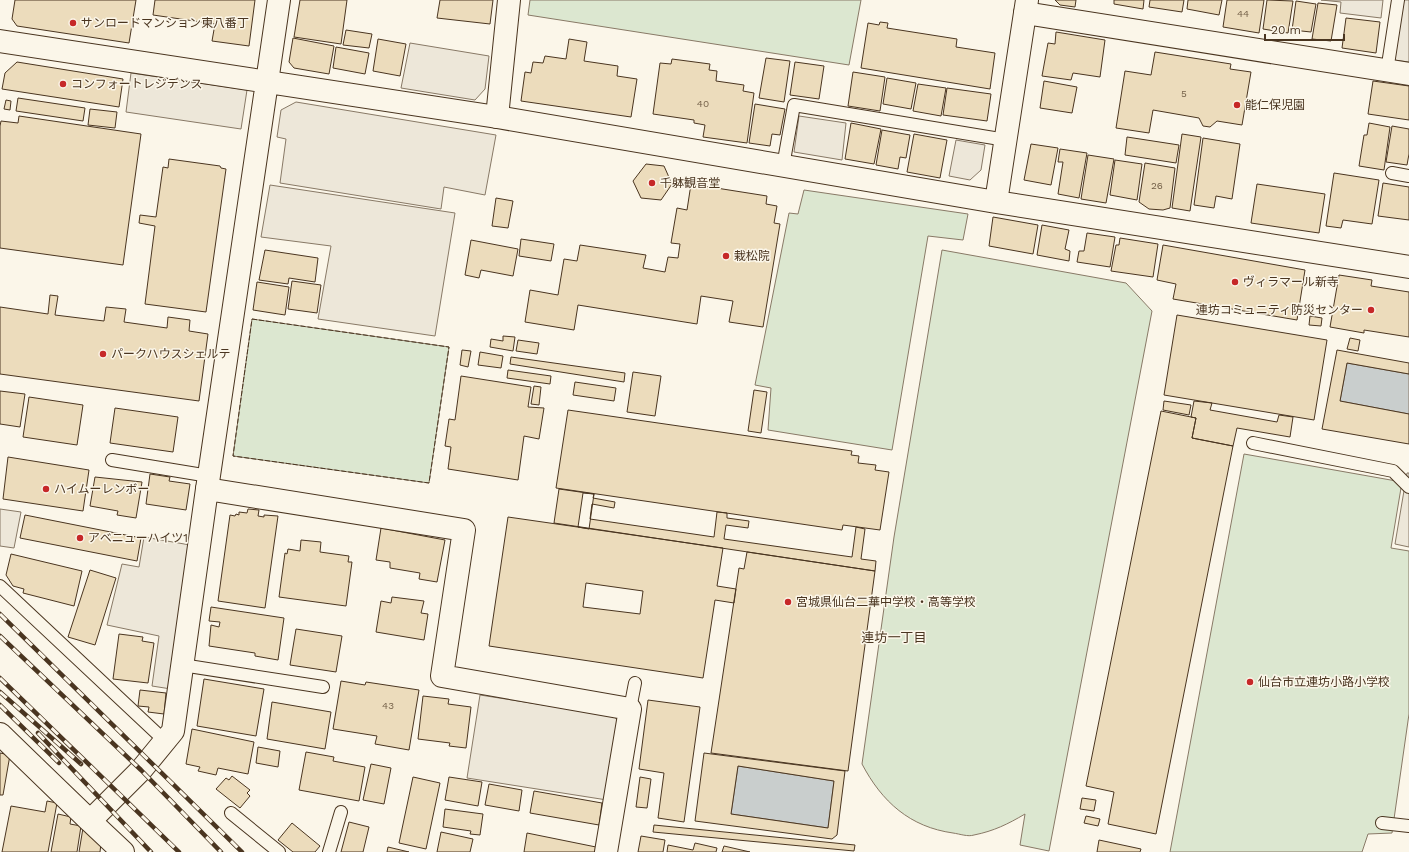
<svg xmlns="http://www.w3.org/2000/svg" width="1409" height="852" viewBox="0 0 1409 852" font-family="'Work Sans','Noto Sans JP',sans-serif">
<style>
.green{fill:#dce7d0;stroke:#887966}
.parking{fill:#ede7d9;stroke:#887966}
.water{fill:#c9cecd;stroke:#887966}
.building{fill:#ecdcbc;stroke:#4a3520;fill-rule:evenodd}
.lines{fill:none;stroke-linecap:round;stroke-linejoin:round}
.lane-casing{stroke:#4a3520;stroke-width:14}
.street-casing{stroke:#4a3520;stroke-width:24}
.secondary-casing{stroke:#4a3520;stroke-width:24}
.lane{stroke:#fbf6e9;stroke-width:12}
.street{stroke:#fbf6e9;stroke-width:22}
.secondary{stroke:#fbf6e9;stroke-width:22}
.rail-casing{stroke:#4a3520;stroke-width:4.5}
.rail{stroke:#fbf6e9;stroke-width:3;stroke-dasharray:9;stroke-linecap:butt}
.fence{stroke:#4a3520;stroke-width:1;stroke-dasharray:5 2;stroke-linecap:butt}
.poi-dot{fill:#c62828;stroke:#fbf6e9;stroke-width:1.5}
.labels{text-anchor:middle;stroke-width:3;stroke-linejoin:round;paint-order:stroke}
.number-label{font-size:10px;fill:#725f47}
.poi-label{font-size:12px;fill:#4a3520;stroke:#fbf6e9;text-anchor:start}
.neighbourhood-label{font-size:13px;fill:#4a3520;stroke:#fbf6e9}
</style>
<rect width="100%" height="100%" fill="#fbf6e9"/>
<path class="green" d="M530 0H861L849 65 528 15Z
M804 190 968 214 963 240 928 236 892 450 768 430 771 388 755 385 789 213 798 214Z
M942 250 1126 283 1152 311 1049 851 1020 845 1025 814C1008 824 994 831 974 835 968 837 960 834 953 833 910 827 882 802 862 764L894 537Z
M252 319 449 347 429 483 233 456Z
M1244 454 1402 482 1391 548 1409 551V714L1392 833 1368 834 1362 852H1170Z"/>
<path class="parking" d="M1321 0H1383L1381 18 1340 13 1341 2Z
M1403 0H1409V62L1394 60Z
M410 43 489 56 485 89 475 100 401 88Z
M131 73 247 90 241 129 126 112Z
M296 102 496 135 485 195 444 187 441 209 280 183 286 139 277 137 281 110Z
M799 116 846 123 842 160 794 152Z
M956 140 985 145 981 170 970 180 949 176Z
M270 185 455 213 435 336 318 319 331 246 261 237Z
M1407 473H1409V547L1395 544Z
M0 509 21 512 14 548 0 546Z
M144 537 190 545 171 689 152 686 159 636 107 625 122 564 139 567Z
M480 695 614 716 620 724 607 800 467 778Z"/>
<path class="water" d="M1347 363 1409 374V414L1340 401Z
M738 766 834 781 828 828 731 814Z"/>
<path class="building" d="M15 0H136L129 43 17 26 12 19Z
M155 0H255L249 46 212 41 215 24 153 15Z
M300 0H347L341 44 294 37Z
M440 0H493L490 24 437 18Z
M1055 0H1076L1075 7 1060 5Z
M1114 0H1144L1143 9 1114 4Z
M1150 0H1184L1182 12 1149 7Z
M1188 0H1222L1219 15 1187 9Z
M1227 0H1264L1259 33 1223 27Z
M1267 0 1293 1 1288 33 1263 29Z
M1296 1 1316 4 1311 32 1292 30Z
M1318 3 1337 5 1331 41 1312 39Z
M1346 18 1380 22 1376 53 1342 48Z
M880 22 888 23 887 28 957 39 956 47 995 53 990 89 861 68 868 23 879 25Z
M346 30 372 34 369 48 343 45Z
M1056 32 1105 40 1100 77 1073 73 1071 80 1042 76 1048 43 1055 44Z
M293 38 334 46 329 74 294 68 289 62Z
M378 39 406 44 400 76 373 71Z
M569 39 587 42 584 61 618 66 617 76 637 79 631 117 521 101 525 72 531 73 533 62 543 63 545 56 566 59Z
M336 47 369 53 365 74 333 68Z
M1155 52 1231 64 1230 69 1251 72 1242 125 1217 121 1210 127 1203 126 1199 118 1153 110 1149 133 1116 128 1125 71 1151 75Z
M766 58 790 61 784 102 759 98Z
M672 59 710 64 709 70 717 71 716 81 744 85 743 91 754 93 747 143 703 137 705 125 694 123V120L653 114 660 63 671 64Z
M17 62 123 79 119 107 2 89 5 73Z
M795 62 824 66 819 99 790 95Z
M853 72 885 77 880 111 848 106Z
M887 78 916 83 911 109 883 104Z
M1044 81 1077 87 1072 113 1040 108Z
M1373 81 1409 86V120L1368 114Z
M918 84 946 88 941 116 913 111Z
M947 88 991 94 987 121 943 115Z
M18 98 85 108 83 121 16 111Z
M6 100 11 101 10 110 4 109Z
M755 104 785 109 780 135 772 134 770 146 749 143Z
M90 109 117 112 115 128 88 125Z
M19 116 141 134 123 265 0 248V126L1 121 18 123Z
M851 123 881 129 874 164 845 159Z
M1369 123 1390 127 1384 170 1359 166 1364 135H1367Z
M1392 126 1409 129V154L1407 165 1386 162Z
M882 130 910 135 906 158 900 157 898 169 876 165Z
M914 134 947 140 940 178 907 172Z
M1182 134 1201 137 1190 211 1172 208Z
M1127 137 1179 145 1176 163 1125 155Z
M1203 138 1240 144 1232 199 1216 196 1214 208 1194 205Z
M1031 144 1058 148 1051 185 1024 180Z
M1060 149 1087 153 1079 198 1058 194 1063 162H1058Z
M1088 155 1114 159 1106 203 1081 199Z
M169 159 220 166 221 168 226 169 206 312 145 304 155 226 139 223 140 215 156 217 163 167 168 168Z
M1115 160 1142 164 1137 200 1110 195Z
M1145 163 1175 168 1170 208 1163 210 1149 209 1139 202Z
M646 164 664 166 672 184 661 200 641 198 633 181Z
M1334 173 1379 180 1372 224 1343 220 1341 228 1326 226Z
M1383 183 1409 187V220L1378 216Z
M691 184 767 196 766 204 777 206 774 223 780 224 763 327 729 322 733 301 701 296 697 324 578 305 574 330 525 322 530 290 558 295 564 259 577 261 580 245 646 255 643 268 665 272 668 257 678 258 680 244 671 243 677 208 687 210Z
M1257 184 1325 194 1319 233 1251 223Z
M496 198 513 201 508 228 492 226Z
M993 217 1038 225 1033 254 989 246Z
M1042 225 1069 230 1065 249 1070 251 1069 261 1037 255Z
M1087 233 1115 237 1110 267 1077 262 1079 251H1084Z
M1120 238 1158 244 1153 277 1111 271 1116 245H1119Z
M521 239 554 244 551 261 519 256Z
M471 240 518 249 513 276 481 270 479 278 465 275Z
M1163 245 1305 270 1297 320 1173 299 1176 284 1157 280Z
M265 250 318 258 315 282 289 278 288 284 259 280Z
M1339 275 1372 280 1371 286 1409 292V337L1364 330V333L1330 327Z
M292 281 321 285 317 313 288 309Z
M257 282 289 287 285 315 253 310Z
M50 295 58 296 55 315 104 321 106 307 126 309 124 322 167 328 168 317 190 320 189 331 208 334 199 401 0 374V307L48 314Z
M1177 315 1327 340 1314 420 1164 395Z
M1310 316 1322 318 1321 326 1309 325Z
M503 336 515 337 513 351 490 347 491 339 503 341Z
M1350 338 1360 340 1358 351 1347 349Z
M518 340 539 343 537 354 516 351Z
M462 350 471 351 468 367 460 365Z
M1337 350 1409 363V374L1347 363 1340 401 1409 414V444L1322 429Z
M480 352 503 356 501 368 478 365Z
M511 357 625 373 624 382 510 364Z
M508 370 551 376 550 384 507 378Z
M633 372 661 376 655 416 627 412Z
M461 376 531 387 528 407 544 408 539 439 524 436 518 480 448 469 451 447 445 446 449 419 455 420Z
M575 382 616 388 614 401 573 395Z
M534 386 541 387 539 405 531 404Z
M754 390 767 392 761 433 748 431Z
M0 391 25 394 20 427 0 424Z
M29 397 83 405 77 445 23 437Z
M1164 401 1191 405 1189 415 1163 410Z
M1194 401 1212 403 1210 410 1277 422 1279 415 1293 417 1290 437 1237 428 1233 446 1192 438 1196 418 1191 417Z
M115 408 178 417 173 452 110 443Z
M568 410 852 451 851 455 859 456 858 463 876 465 875 470 889 472 880 530 843 525 842 530 556 488Z
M1161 411 1196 418 1192 438 1233 446 1156 834 1108 824 1114 792 1086 786Z
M8 457 89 470 83 511 3 499Z
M150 474 170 477 169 481 190 484 186 510 146 504Z
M95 477 142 482 136 518 117 515 118 511 90 506Z
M559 489 594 494 593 498 615 502 614 508 592 504 590 519 714 537 717 512 727 513V518L749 521 748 528 726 525 724 539 852 557 856 527 865 529 861 559 876 561 875 571 554 523Z
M583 493 594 494 589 529 578 527Z
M248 509 259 510 258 516 264 517V515L278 516 265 608 218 601 230 515 235 516 236 514 239 515V512L247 513Z
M25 515 141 538 137 561 20 538Z
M508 517 723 548 717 586 736 589 734 603 715 600 703 678 489 646ZM586 583 643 591 640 614 583 607Z
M381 528 445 540 437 582 419 579 420 573 390 568V562L376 560Z
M301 540 321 542 320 552 349 556 348 562H352L346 606 279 597 285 553 287 554 288 549 300 551Z
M747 552 875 571 848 771 711 753 739 568 744 569Z
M11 554 82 571 74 606 23 593 24 589 13 586 6 575Z
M90 570 116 578 95 645 68 637Z
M392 597 424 601 421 613 428 614 424 640 376 632 381 601 391 603Z
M211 607 284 618 278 660 255 656V653L209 646 211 625 219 627 220 622 209 621Z
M296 629 342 636 336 672 290 665Z
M119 634 143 637 142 641 154 643 148 683 113 679Z
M204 679 264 689 256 736 197 726Z
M341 681 365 685 366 682 419 690 409 750 375 744 377 736 333 729Z
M140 690 166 693 164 714 148 712 149 707 138 706Z
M423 696 449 699 448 704 471 707 466 748 449 746 450 743 418 739Z
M648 700 700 707 684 822 658 818 664 773 639 769Z
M272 702 331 712 325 749 267 739Z
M192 729 254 742 248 774 218 768 216 775 198 771 200 767 186 764Z
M258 747 280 751 278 767 256 763Z
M306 752 334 757 333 761 365 767 359 801 299 790Z
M0 753 10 755 3 795H0Z
M704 753 845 771 837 835 832 839 695 821ZM738 766 834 781 828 828 731 814Z
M371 764 391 768 384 804 363 800Z
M232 776 250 790 247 793 250 796 240 808 216 789 226 778 229 780Z
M413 777 440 783 426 849 399 843Z
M449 777 482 782 478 806 445 800Z
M640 777 651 779 647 808 636 807Z
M489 784 522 790 519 811 485 805Z
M534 791 602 803 599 825 530 813Z
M1082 798 1096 800 1094 811 1080 809Z
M47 801 57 803 48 852H2L11 806 45 812Z
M445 809 483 814 480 835 470 834 471 831 443 827Z
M58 814 71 817 70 824 81 826 77 852H51Z
M1086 816 1100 819 1098 826 1084 823Z
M349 822 369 827 363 852H341Z
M292 823 320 846 315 852H293L278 840Z
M654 825 855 845 854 851 653 832Z
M83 828 101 843 100 852H79Z
M441 832 473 839 470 852H437Z
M527 833 596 847 595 852H524Z
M641 836 665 840 663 852H638Z
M1099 840 1141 849 1140 852H1097Z
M695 843 717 848 716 852H667L668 845 693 850Z
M724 846 750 852H722Z
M388 847 409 852H387Z"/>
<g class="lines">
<g class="lane-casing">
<path id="lane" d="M1387 71 1398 0
M783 166 794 105 1006 140
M1392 173 1409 176
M1253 443 1393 471 1409 487
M112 460 209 476
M0 586 165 741
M182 665 323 687
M630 709 635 683
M231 813 279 852
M1382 823 1409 826
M329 852 341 812"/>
</g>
<g class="street-casing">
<path id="street" d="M1025 13 1409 74
M267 82 279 0
M497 117 509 0
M0 734 90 821
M123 852 90 821 141 770 173 731 207 489 464 530 442 676 630 709 606 852"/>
</g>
<g class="secondary-casing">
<path id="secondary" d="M0 41 497 117 996 202 1409 267
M996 202 1027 0
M207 489 267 82"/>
</g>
<use href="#lane" class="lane"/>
<use href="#street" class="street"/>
<use href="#secondary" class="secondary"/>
<g class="rail-casing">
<path id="rail" d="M0 614 242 852
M0 636 141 770 221 852
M0 678 179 852
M0 692 81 764
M0 705 59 763
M38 733 151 852"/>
</g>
<use href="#rail" class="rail"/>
<path class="fence" d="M252 319 449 347 429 483 233 456Z"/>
</g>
<g class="poi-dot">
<circle cx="73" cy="23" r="4"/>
<circle cx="63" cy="84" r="4"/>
<circle cx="1237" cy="105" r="4"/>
<circle cx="652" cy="183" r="4"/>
<circle cx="726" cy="256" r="4"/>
<circle cx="1235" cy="282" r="4"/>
<circle cx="1371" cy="310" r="4"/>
<circle cx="103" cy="354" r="4"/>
<circle cx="46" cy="489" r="4"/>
<circle cx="80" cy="538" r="4"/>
<circle cx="788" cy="602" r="4"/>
<circle cx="1250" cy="682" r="4"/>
</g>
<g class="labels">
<g class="number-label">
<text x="1243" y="17">44</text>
<text x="1184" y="97">5</text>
<text x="703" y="107">40</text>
<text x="1157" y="189">26</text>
<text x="388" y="709">43</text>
</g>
<g class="poi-label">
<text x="81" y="27">サンロードマンション東八番丁</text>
<text x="71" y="88">コンフォートレジデンス</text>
<text x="1245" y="109">能仁保児園</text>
<text x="660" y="187">千躰観音堂</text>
<text x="734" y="260">栽松院</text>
<text x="1243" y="286">ヴィラマール新寺</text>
<text x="1363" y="314" text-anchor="end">連坊コミュニティ防災センター</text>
<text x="111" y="358">パークハウスシェルテ</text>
<text x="54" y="493">ハイムーレンボー</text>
<text x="88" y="542">アベニューハイツ1</text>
<text x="796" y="606">宮城県仙台二華中学校・高等学校</text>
<text x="1258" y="686">仙台市立連坊小路小学校</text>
</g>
<g class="neighbourhood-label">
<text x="894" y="642">連坊一丁目</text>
</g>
</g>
<path d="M1265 34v6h79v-6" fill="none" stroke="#4a3520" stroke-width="2"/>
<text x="1271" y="34" font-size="12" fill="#4a3520" stroke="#fbf6e9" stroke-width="3" paint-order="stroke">20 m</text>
</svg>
